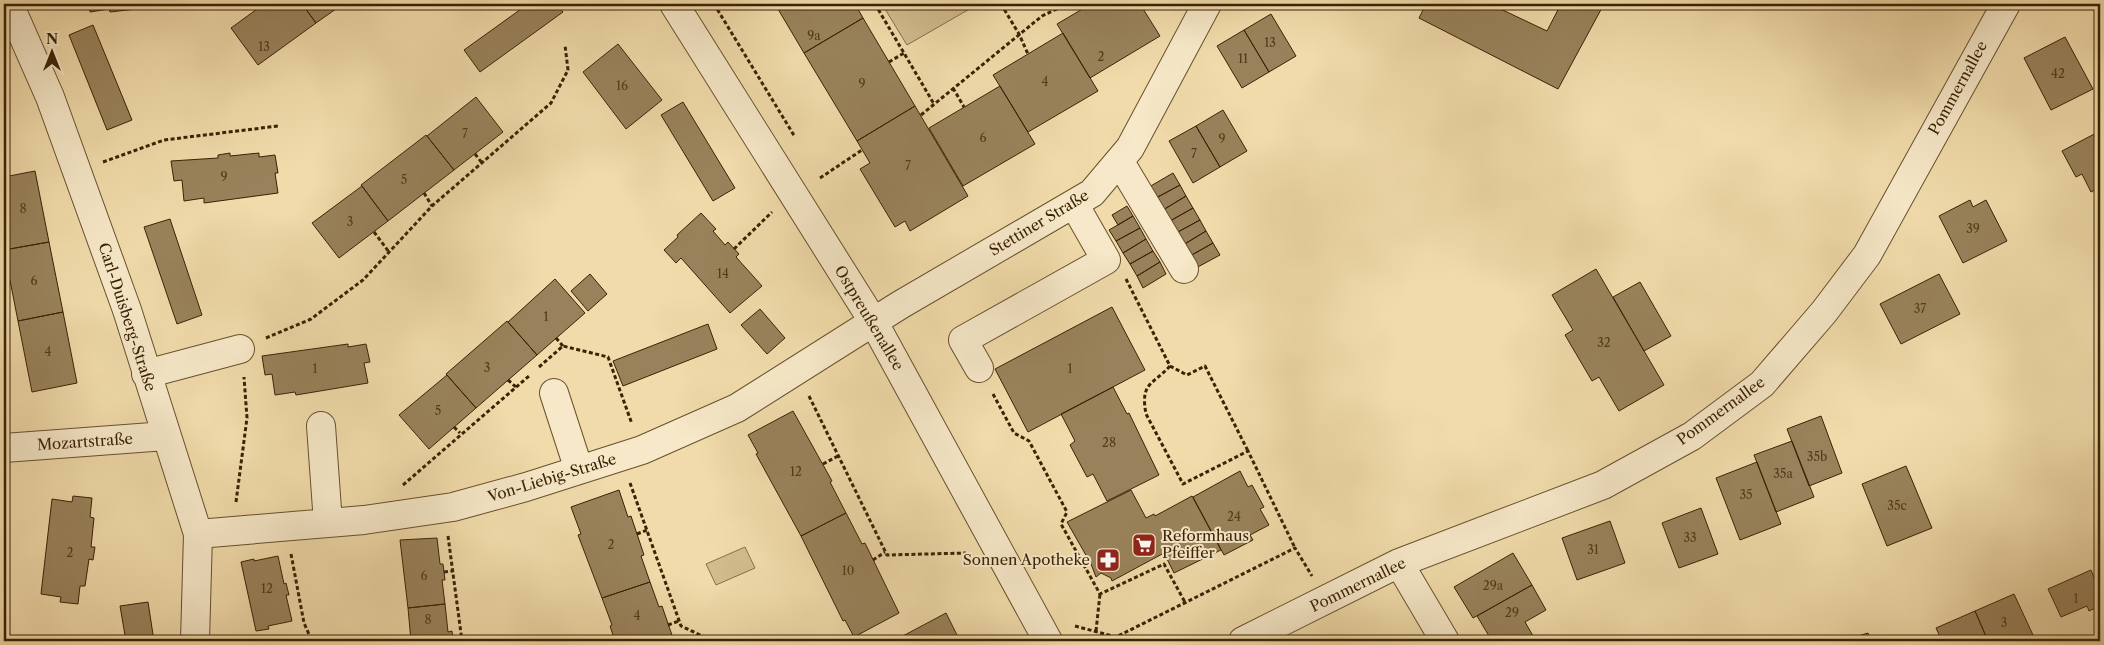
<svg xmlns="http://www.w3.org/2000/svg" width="2104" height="645" viewBox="0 0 2104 645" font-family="'Libre Caslon Text',serif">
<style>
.green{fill:#d2bc8e;stroke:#866f4a}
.building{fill:#99825b;stroke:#3a2205}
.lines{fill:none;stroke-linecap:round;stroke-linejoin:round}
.minor-casing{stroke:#68502e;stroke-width:30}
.path{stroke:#3a2205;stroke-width:3;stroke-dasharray:4 2.5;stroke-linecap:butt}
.minor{stroke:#f6e8c8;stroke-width:28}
.labels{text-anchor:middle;stroke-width:4;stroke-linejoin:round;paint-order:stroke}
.number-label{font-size:12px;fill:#523a1a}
.street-label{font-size:15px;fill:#3a2205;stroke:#f6e8c8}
.poi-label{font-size:15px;fill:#3a2205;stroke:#f6e8c8;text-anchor:start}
</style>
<rect width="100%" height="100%" fill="#f1dbaa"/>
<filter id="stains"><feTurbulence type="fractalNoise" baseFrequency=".004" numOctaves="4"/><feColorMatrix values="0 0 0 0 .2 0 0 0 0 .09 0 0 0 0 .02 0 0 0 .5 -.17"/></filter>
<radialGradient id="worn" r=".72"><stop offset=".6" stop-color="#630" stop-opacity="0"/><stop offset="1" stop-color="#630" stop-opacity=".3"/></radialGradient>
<path class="green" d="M882 4H974L973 7 907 45Z
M745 547 755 568 716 585 706 564Z"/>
<path class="building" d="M89 4H181L110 12 109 9 90 12Z
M264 4H302L316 23 258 65 231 28Z
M302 4H343L316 23Z
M528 4H556L563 12 480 72 464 50Z
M775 4H855L863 18 804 53Z
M1091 4H1140L1160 36 1090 78 1057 24Z
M1426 4H1490L1547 31 1561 4H1604L1558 89 1419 18Z
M1271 14 1296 56 1269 72 1244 30Z
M863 18 915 106 857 141 804 53Z
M93 25 132 120 107 130 69 35Z
M1244 30 1269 72 1242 88 1217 46Z
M1063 33 1098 91 1028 132 993 75Z
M2065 37 2093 89 2051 110 2024 58Z
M618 44 662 100 626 129 583 72Z
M1000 86 1035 144 963 186 929 128Z
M476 97 503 132 454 170 427 136Z
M683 102 735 188 713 201 661 115Z
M915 106 968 196 910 231 905 221 895 227 860 169 870 163 857 141Z
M1223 110 1247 151 1220 167 1196 126Z
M1196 126 1220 167 1193 183 1169 141Z
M2100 131V187L2091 192 2082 174 2076 177 2062 151Z
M426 135 454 170 388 221 361 185Z
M230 153V156L259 153V157L275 155 278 173H275L278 193 204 203V198L184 201 182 180 174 181 171 161 218 158V155Z
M35 171 49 242 4 250V177Z
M1173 173 1180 185 1156 198 1149 187Z
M1180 185 1186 196 1163 210 1156 198Z
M362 186 388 221 339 258 312 223Z
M1186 196 1193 208 1170 221 1163 210Z
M1970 200 1973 207 1986 200 2007 241 1963 263 1939 216Z
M1127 206 1133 216 1118 225 1112 215Z
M1193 208 1200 220 1176 233 1170 221Z
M701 213 716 229 713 231 725 245 728 242 739 254 736 257 762 286 730 313 681 258 676 263 664 250 678 237 677 235Z
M1133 216 1140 228 1116 241 1109 230Z
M170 219 202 315 177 324 144 227Z
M1200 220 1206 231 1183 245 1176 233Z
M1140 228 1146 239 1123 253 1116 241Z
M1206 231 1213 243 1190 256 1183 245Z
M1146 239 1153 251 1130 264 1123 253Z
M49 242 63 312 18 321 4 250Z
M1213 243 1220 255 1196 268 1190 256Z
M1153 251 1160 262 1137 276 1130 264Z
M1160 262 1166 274 1143 288 1137 276Z
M1596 269 1664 385 1619 411 1599 377 1592 381 1565 335 1573 330 1552 295Z
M590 274 607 294 588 311 571 291Z
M1939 274 1960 314 1901 344 1880 304Z
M555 279 585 313 537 355 508 322Z
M1640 282 1671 336 1644 351 1613 297Z
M1112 307 1145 370 1028 432 995 369Z
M760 309 785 338 767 354 741 325Z
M63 312 77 383 32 392 18 321Z
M507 321 537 355 476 408 446 374Z
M708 324 717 349 623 386 613 361Z
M348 344V347L366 344 370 362 364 363 368 383 296 395 295 392 275 395 272 374 265 375 262 356Z
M447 375 476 408 429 449 399 415Z
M1113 387 1127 414 1129 413 1159 475 1107 501 1093 474 1087 477 1070 445 1075 441 1061 414Z
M793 411 832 481 830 482 846 513 801 536 756 454 758 453 748 435Z
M1821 416 1842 473 1809 486 1787 429Z
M1792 441 1814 497 1776 512 1754 455Z
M1757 462 1781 524 1740 540 1716 478Z
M1906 466 1932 528 1887 546 1862 484Z
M1240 471 1248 487 1252 485 1264 507 1260 509 1269 525 1250 535 1253 540 1224 555 1193 497Z
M619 490 628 517 631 516 644 555 641 556 650 582 602 598 578 535 581 534 571 507Z
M1131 490 1146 518 1154 514 1155 516 1192 496 1221 550 1174 573 1164 553 1112 581 1111 578 1101 573 1096 577 1091 564 1067 522Z
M73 496 92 498 90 517 94 518 91 547H95L93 560 89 559 85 586H80L78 604 60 602 61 597 41 594 52 499 72 502Z
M1701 508 1718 554 1679 568 1662 523Z
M846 513 862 544 865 543 899 613 854 637 845 620 843 621 801 536Z
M1610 521 1625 563 1577 580 1562 538Z
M437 538 440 564H443L445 580H442L445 604 408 608 400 540Z
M1513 553 1532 585 1473 618 1454 587Z
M278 556 284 584 286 583 289 595H286L292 621 268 626 269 629 256 631 241 562 254 559V561Z
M2091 570 2100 592V606L2089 611 2087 606 2061 617 2048 589Z
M650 582 659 607 662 606 674 641H615L610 626 612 625 602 598Z
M1532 585 1546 610 1525 622 1536 641H1499L1498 639 1492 641 1477 616Z
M2014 594 2033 635 2018 641H1988L1975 611Z
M148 602 154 641H126L120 606Z
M445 604 448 632 452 631 453 641H411L408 608Z
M1975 611 1988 641H1942L1936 628Z
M946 613 959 639 962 637 964 641H903L901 637Z
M1868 633 1871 641H1839L1850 636 1852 638Z"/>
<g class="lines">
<g class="minor-casing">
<path id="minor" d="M9 4 50 97 127 310 198 534 195 641
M674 4 873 321 1048 641
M1120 162 1184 269
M979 368 963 340 1106 260 1074 204
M146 374 240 349
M554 393 579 470
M321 426 328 523
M4 448 166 436
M198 534 364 520 453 507 526 487 642 450 737 408 900 305 1092 193 1130 148 1207 4
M1399 563 1445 641
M1243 641 1399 563 1603 485 1692 436 1762 384 1824 312 1867 255 2006 4"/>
</g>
<path class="path" d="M714 4 795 137
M875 4 934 104
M1001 4 1019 34 1028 54
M889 62 904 53
M953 88 964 107
M921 115 1042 16 1067 4
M475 154 482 163
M103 162 164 140 278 126
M820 178 862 150
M424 193 432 206
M374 232 389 252
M734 249 772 212
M1126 279 1170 366 1187 375 1205 366 1248 451
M266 338 311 319 363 280 432 206 551 103 568 70 565 45
M556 338 563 346
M1170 366C1153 385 1140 382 1146 414L1183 484 1248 451 1295 548
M539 367 563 346 608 357 632 424
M508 380 516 387
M993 394 1014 433 1029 441 1067 512 1061 524 1100 594 1164 564 1186 604
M809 396 887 555 966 553
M454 427 460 433
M823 464 838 456
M630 483 681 626 713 641
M403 485 529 376
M236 502 247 418 244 377
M637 534 647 530
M448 536 462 641
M291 554 304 623 312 641
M873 560 885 552
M444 572 453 571
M668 625 679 621
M1075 626 1116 637 1295 548 1312 576
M1096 631 1100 594
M452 638 462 637"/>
<use href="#minor" class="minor"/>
</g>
<defs>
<g id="supermarket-square" transform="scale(1.25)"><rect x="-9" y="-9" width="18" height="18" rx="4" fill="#8f2418" stroke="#f6e8c8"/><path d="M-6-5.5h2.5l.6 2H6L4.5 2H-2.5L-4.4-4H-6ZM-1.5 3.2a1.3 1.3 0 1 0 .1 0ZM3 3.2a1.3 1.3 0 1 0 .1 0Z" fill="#fff"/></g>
<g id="pharmacy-square" transform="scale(1.25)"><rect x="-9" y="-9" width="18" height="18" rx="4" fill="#8f2418" stroke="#f6e8c8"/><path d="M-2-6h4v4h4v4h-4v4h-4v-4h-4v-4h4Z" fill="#fff"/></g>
</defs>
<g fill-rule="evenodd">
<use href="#supermarket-square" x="1144" y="545"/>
<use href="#pharmacy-square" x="1108" y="560"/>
</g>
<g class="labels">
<g class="number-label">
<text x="814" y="40">9a</text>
<text x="1270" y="47">13</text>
<text x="264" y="51">13</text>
<text x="1101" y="61">2</text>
<text x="1243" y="63">11</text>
<text x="2058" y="78">42</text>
<text x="1045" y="86">4</text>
<text x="862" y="88">9</text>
<text x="622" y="90">16</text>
<text x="465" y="138">7</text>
<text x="983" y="142">6</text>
<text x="1222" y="143">9</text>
<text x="1194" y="158">7</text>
<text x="908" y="170">7</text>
<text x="224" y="181">9</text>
<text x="404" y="184">5</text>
<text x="23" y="213">8</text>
<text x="350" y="226">3</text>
<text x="1973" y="233">39</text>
<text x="723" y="278">14</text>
<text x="34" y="285">6</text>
<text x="1920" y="313">37</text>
<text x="546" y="321">1</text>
<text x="1604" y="347">32</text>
<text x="48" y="356">4</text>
<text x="487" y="372">3</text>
<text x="315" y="373">1</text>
<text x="1070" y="373">1</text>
<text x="438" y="415">5</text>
<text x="1109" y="447">28</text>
<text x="1817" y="461">35b</text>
<text x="796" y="476">12</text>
<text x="1783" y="478">35a</text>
<text x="1746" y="499">35</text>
<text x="1897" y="510">35c</text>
<text x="1234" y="521">24</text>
<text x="1690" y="542">33</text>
<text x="611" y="549">2</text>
<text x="1593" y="554">31</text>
<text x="70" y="557">2</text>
<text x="848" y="575">10</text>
<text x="424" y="580">6</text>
<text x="1493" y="590">29a</text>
<text x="267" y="593">12</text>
<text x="2076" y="603">1</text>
<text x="1512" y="617">29</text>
<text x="637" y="620">4</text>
<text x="428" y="624">8</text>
<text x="2004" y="627">3</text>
</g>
<g class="street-label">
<text transform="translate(1958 88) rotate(-61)" y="5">Pommernallee</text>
<text transform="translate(1039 223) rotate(-31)" y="5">Stettiner Straße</text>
<text transform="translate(127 317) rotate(72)" y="5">Carl-Duisberg-Straße</text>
<text transform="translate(869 318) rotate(59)" y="5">Ostpreußenallee</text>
<text transform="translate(1721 411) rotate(-36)" y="5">Pommernallee</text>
<text transform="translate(85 442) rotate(-4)" y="5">Mozartstraße</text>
<text transform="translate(552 478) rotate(-17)" y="5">Von-Liebig-Straße</text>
<text transform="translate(1358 585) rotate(-26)" y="5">Pommernallee</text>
</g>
<g class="poi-label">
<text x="1162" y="541">Reformhaus<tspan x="1162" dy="17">Pfeiffer</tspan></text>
<text x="1090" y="565" text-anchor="end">Sonnen Apotheke</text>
</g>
</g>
<rect width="2104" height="645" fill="none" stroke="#f1dbaa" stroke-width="20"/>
<rect x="5" y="5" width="2094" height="635" fill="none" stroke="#3a2205" stroke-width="2.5"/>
<rect x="10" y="10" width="2084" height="625" fill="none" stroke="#3a2205"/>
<g transform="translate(52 52)" stroke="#f6e8c8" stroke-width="4" paint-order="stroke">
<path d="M0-4L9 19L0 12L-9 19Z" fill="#3a2205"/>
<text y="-8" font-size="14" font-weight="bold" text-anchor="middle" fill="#3a2205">N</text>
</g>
<rect width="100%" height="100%" filter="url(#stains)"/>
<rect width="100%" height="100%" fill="url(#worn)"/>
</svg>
